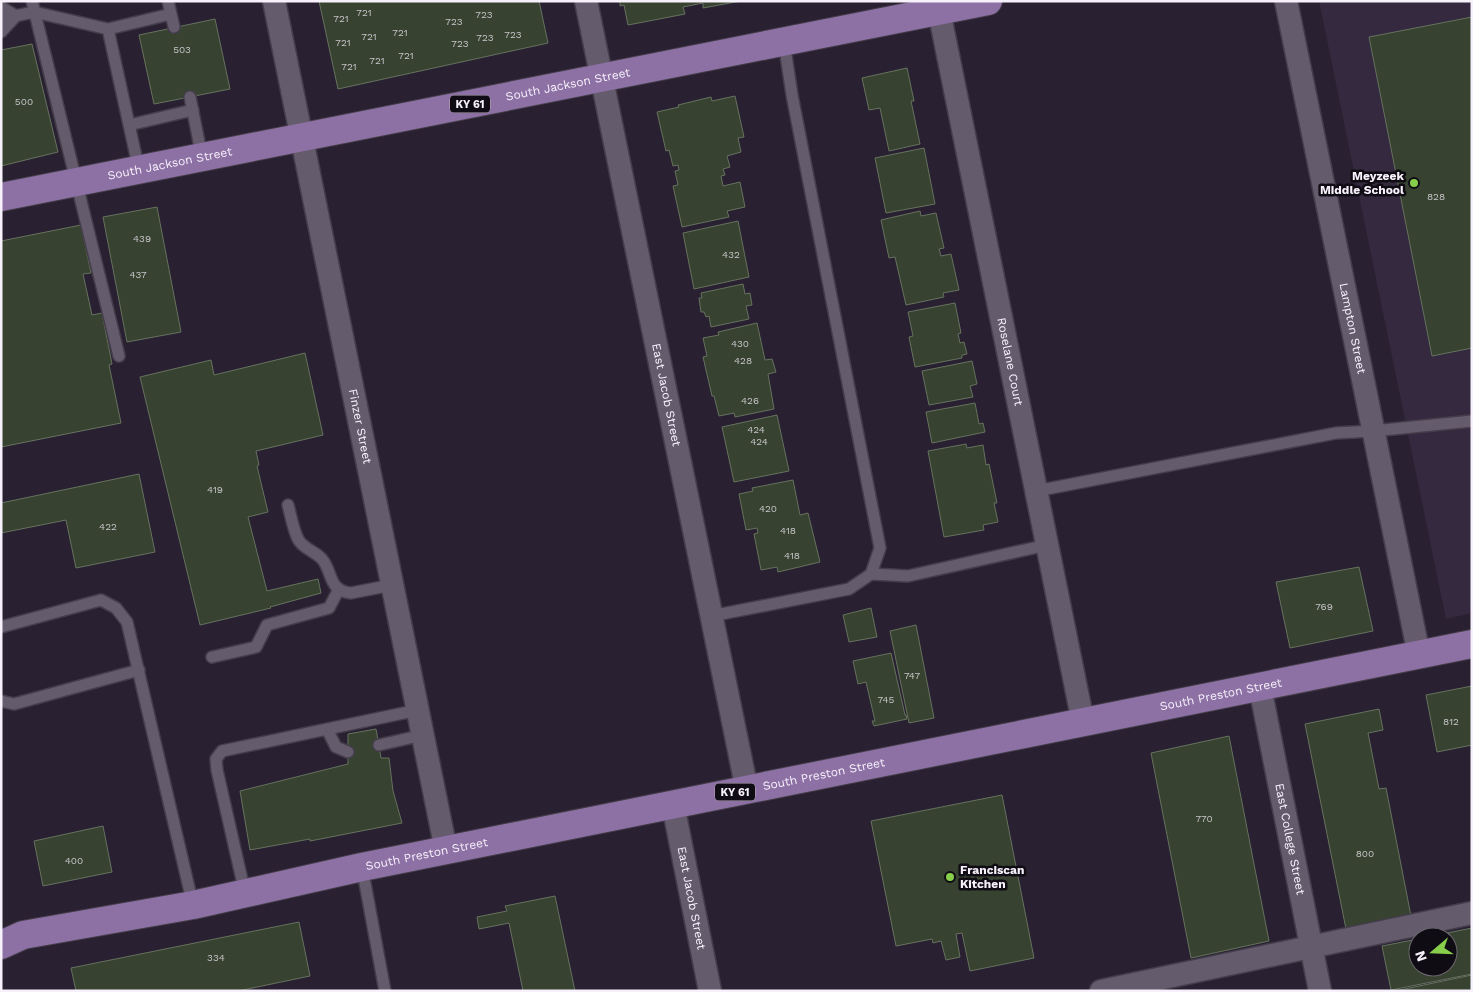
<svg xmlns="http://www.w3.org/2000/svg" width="1473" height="992" viewBox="0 0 1473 992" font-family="'Work Sans',sans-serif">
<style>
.built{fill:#34293e}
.building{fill:#374231;stroke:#66725f}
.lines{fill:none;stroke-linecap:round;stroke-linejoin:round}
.lane-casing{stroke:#443d4a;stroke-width:14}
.street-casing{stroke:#443d4a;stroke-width:25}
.primary-casing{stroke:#443d4a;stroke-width:30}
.lane{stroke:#645b6d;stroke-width:11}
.street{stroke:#645b6d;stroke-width:22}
.primary{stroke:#8d71a4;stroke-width:28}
.poi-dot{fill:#87cf4a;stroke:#100c13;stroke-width:2}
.labels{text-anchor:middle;stroke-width:5;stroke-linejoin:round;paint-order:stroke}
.number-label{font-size:10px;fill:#c7c5c9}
.shield{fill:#100c13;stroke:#b2acb6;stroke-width:1}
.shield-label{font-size:11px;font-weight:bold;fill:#f7f1fc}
.street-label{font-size:12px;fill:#f7f1fc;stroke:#100c13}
.poi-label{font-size:12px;font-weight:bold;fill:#f7f1fc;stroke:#100c13;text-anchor:end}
</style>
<rect width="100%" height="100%" fill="#292131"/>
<path class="built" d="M1319 1H1472V613L1446 619Z"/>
<path class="building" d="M319 1H539L548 43 338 89Z
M620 1H741L703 8V3L683 7 685 14 628 25 624 5 620 6Z
M1472 17V348L1432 356 1369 37Z
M215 19 230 89 154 104 139 35Z
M32 44 58 152 1 166V50Z
M907 68 914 101H911L920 144 889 151 880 108 869 110 862 78Z
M735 96 744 137 738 138 741 152 727 156 730 167 723 169 725 175 721 176 723 186 740 182 745 207 727 211 729 217 682 227 673 186 678 185 675 171 679 170 678 165 673 166 669 150 666 151 657 112 679 107 678 105 711 97 712 101Z
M924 148 935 204 886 213 875 158Z
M157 207 181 332 127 342 103 217Z
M920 211 921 216 936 213 944 248 939 249 941 256 951 254 959 290 943 293 944 297 906 305 895 257 889 258 881 220Z
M738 221 749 277 694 289 683 233Z
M81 225 91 273 83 274 92 315 102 313 112 364 109 365 121 423 1 447V241Z
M743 284 745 294 750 293 752 305 746 306 749 319 711 327 709 316 706 317 704 312H701L699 298H702L701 293Z
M955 303 961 333 958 334 960 343 964 342 967 354 962 355V358L915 367 909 337 913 336 908 312Z
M757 323 765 360 772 359 776 372 768 374 774 409 735 417 734 413 719 416 714 396H712L703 357 707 356 703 338 719 335 718 332Z
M305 353 323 435 256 451 259 465 257 466 268 512 248 517 267 591 318 579 321 593 270 607 271 608 200 625 140 377 211 360 214 375Z
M972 361 977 384 970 386 973 397 929 405 922 371Z
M975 403 979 424 983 423 985 432 932 443 926 412Z
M777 415 789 471 734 482 722 427Z
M966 444 967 448 983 445 986 465 989 464 997 503H994L998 522 983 525 984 530 944 537 928 451Z
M139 474 155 552 76 568 66 520 1 533V503Z
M793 480 800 515 808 513 820 562 778 572 777 567 761 570 754 534 758 533 757 528 746 530 739 494 753 491 752 488Z
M1359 567 1373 631 1290 648 1276 582Z
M871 608 877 637 849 642 843 615Z
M916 625 934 718 909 723 890 631Z
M891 653 905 715H906L907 719 874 726 872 721H875L866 682 858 684 853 661Z
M1472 686V745L1437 752 1426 695Z
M1379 709 1383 730 1368 733 1379 789 1386 788 1411 916 1346 929 1305 724Z
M376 729 381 758H389L393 791 402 823 310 841V839L250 850 240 791 348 764V734Z
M1229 736 1269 941 1191 958 1151 753Z
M1002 795 1034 958 970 971 962 933 956 934 960 957 946 960 941 941 933 943 932 939 896 946 871 821Z
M103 826 112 872 43 886 34 841Z
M555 896 575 991H523L509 923 479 929 477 917 507 911 505 906Z
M299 922 310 976 238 991H76L71 968Z
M1472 928V974L1391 990 1382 946 1418 939V967H1448V937H1427Z
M1472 975V991H1395Z"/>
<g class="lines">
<g class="lane-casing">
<path id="lane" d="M32 1 119 356
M1 7 16 16 1 32
M171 14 174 27
M1 19 34 12 108 29 139 170
M108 29 171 14 168 1
M190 97 202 157
M129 125 193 110
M1036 491 1336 433 1373 431 1472 421
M288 505C291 516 293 529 298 539 303 549 315 551 322 559 333 572 328 591 351 593L392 585
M871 574 908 576 1047 545
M711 616 849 589 871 574 880 548 792 95 784 42
M1 627 101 600 116 608 127 622 193 905
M212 657 256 647 267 625 329 608 339 589
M1 701 14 704 139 670
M327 729 336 747 348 752
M379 745 423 735
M362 867 385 991
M245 893 217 770 216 759 222 751 418 710"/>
</g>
<g class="street-casing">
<g id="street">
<path id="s1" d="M274 1 446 850"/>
<path id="s2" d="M586 1 747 790"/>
<path id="s3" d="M937 1 1083 722"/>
<path id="s4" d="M1286 1 1419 655"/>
<path id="s5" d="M1260 687 1320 991"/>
<path id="s6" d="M673 805 710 991"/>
<path d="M1101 991 1472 913"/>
</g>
</g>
<g class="primary-casing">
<g id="primary">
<path id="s7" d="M1 197 988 1"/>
<path id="s8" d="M1 945 23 935 193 905 362 867 1472 644"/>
</g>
</g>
<use href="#lane" class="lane"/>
<use href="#street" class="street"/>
<use href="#primary" class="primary"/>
</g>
<g class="poi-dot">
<circle cx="1414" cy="183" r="5"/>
<circle cx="950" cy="877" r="5"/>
</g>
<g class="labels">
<g class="number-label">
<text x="364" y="16">721</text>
<text x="484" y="18">723</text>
<text x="341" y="22">721</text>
<text x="454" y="25">723</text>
<text x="400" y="36">721</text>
<text x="513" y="38">723</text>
<text x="369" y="40">721</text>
<text x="485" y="41">723</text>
<text x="343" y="46">721</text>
<text x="460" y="47">723</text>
<text x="182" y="53">503</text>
<text x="406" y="59">721</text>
<text x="377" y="64">721</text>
<text x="349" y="70">721</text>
<text x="24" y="105">500</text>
<text x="1436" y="200">828</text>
<text x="142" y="242">439</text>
<text x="731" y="258">432</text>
<text x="138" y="278">437</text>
<text x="740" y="347">430</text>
<text x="743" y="364">428</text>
<text x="750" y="404">426</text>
<text x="756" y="433">424</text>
<text x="759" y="445">424</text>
<text x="215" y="493">419</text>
<text x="768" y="512">420</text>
<text x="108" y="530">422</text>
<text x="788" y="534">418</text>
<text x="792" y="559">418</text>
<text x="1324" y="610">769</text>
<text x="912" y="679">747</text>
<text x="886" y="703">745</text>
<text x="1451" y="725">812</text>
<text x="1204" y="822">770</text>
<text x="1365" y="857">800</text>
<text x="74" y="864">400</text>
<text x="216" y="961">334</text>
</g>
<g class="shield">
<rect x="450" y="95.5" width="40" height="17" rx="4"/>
<rect x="715" y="783.5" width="40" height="17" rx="4"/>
</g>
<g class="shield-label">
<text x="470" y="108">KY 61</text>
<text x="735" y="796">KY 61</text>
</g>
<g class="street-label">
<text dy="4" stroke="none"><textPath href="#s7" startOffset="578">South Jackson Street</textPath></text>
<text dy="4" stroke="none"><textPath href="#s7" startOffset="172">South Jackson Street</textPath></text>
<text dy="4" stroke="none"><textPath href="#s4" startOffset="334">Lampton Street</textPath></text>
<text dy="4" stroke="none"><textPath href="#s3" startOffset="368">Roselane Court</textPath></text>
<text dy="4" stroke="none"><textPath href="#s2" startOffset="402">East Jacob Street</textPath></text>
<text dy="4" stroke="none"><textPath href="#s1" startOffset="434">Finzer Street</textPath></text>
<text dy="4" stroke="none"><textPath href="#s8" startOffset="1246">South Preston Street</textPath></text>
<text dy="4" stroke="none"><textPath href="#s8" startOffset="841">South Preston Street</textPath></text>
<text dy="4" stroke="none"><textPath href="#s5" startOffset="155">East College Street</textPath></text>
<text dy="4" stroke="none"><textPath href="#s8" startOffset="436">South Preston Street</textPath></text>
<text dy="4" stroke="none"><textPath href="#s6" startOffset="95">East Jacob Street</textPath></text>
</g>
<g class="poi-label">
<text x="1404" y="180">Meyzeek<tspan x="1404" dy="14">Middle School</tspan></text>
<text x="960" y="874" text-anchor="start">Franciscan<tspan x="960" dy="14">Kitchen</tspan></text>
</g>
</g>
<rect width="1473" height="992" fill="none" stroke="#f7f1fc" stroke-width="5"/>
<g transform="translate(1433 952) rotate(251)"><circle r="24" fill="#100c13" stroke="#6c6870"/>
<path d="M0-4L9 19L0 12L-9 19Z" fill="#87cf4a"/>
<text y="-8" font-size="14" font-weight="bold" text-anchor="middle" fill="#f7f1fc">N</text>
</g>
</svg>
